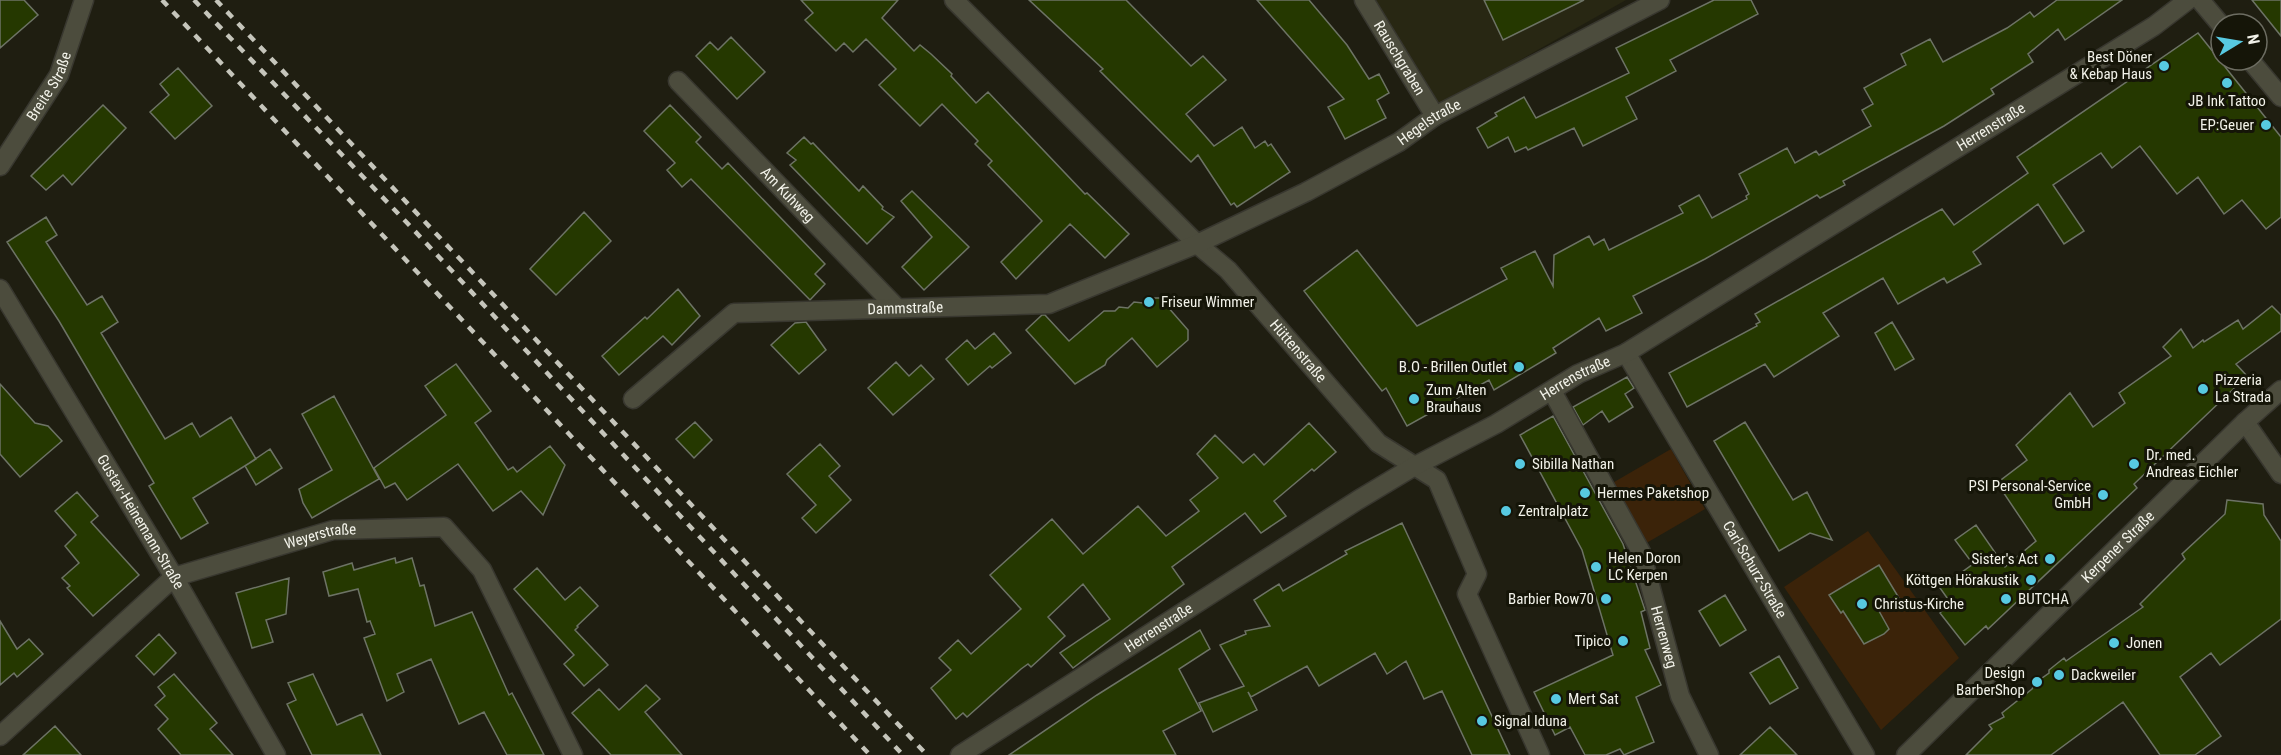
<svg xmlns="http://www.w3.org/2000/svg" width="2281" height="755" viewBox="0 0 2281 755" font-family="'Roboto Condensed',sans-serif">
<style>
.built{fill:#282713}
.green{fill:#3b2309}
.building{fill:#253800;stroke:#6d7365;stroke-width:1.5}
.lines{fill:none;stroke-linecap:round;stroke-linejoin:round}
.minor-casing{stroke:#38372f;stroke-width:21}
.minor{stroke:#4c4c3d;stroke-width:18}
.rail{stroke:#c5c5bb;stroke-width:4.5;stroke-dasharray:8 8;stroke-linecap:butt}
.poi-dot{fill:#57c9e1;stroke:#151508;stroke-width:2}
.labels{text-anchor:middle;stroke-width:6;stroke-linejoin:round;paint-order:stroke}
.poi-label{font-size:15px;fill:#f2f2e9;stroke:#151508;text-anchor:start}
.street-label{font-size:15px;fill:#f2f2e9;stroke:#151508}
</style>
<rect width="100%" height="100%" fill="#1f1e11"/>
<path class="built" d="M1368 0H1626L1432 110Z"/>
<path class="green" d="M1671 449 1705 509 1643 545 1609 485Z
M1868 531 1959 658 1881 730 1784 587Z"/>
<path class="building" d="M0 0H24L38 15 0 48Z
M801 0H898L882 18 914 51 920 45 931 54 952 74 951 76 976 103 988 92 1085 194 1087 193 1129 234 1105 258 1070 224 1016 279 1001 262 1042 221 988 165 992 161 975 144 978 141 942 104 920 126 879 85 896 69 866 39 853 52 844 43 836 51 805 20 813 13Z
M1029 0H1126L1191 66 1203 56 1226 80 1186 114 1214 146 1242 127 1255 148 1265 141 1268 146 1271 144 1290 172 1237 207 1234 203 1231 205 1198 155 1191 162 1100 71 1103 69Z
M1257 0H1309L1347 45 1369 79 1379 74 1389 93 1377 100 1386 118 1345 139 1328 107 1344 99Z
M1484 0H1584L1503 40Z
M1714 0H1751L1758 14 1670 60 1676 71 1626 97 1637 119 1583 146 1574 128 1528 150 1526 147 1515 152 1508 137 1488 148 1477 128 1497 116 1495 113 1524 97 1536 118 1629 73 1616 48Z
M2057 0H2122L2065 40 2058 29 2028 54 2033 62 1991 89 1994 94 1944 126 1843 181 1845 185 1820 198 1817 195 1705 259 1633 296 1642 313 1606 331 1599 318 1553 348 1556 353 1494 390 1489 380 1407 426 1386 388 1382 391 1304 291 1357 250 1417 326 1507 279 1501 268 1535 251 1553 286 1554 255 1589 236 1594 245 1604 239 1609 250 1683 213 1679 206 1699 195 1712 218 1747 199 1746 196 1749 194 1739 174 1787 148 1795 163 1816 151 1819 155 1871 126 1862 110 1873 104 1864 88 1906 65 1901 54 1930 39 1943 62 2007 28 2030 12 2034 17Z
M2252 0H2281V36Z
M2198 33 2281 137V217L2266 229 2242 200 2224 214 2198 177 2177 194 2140 146 2112 168 2101 153 2053 185 2084 231 2064 244 2038 204 1973 252 1981 264 1947 283 1944 278 1898 304 1883 278 1823 313 1839 336 1774 377 1765 364 1687 407 1669 373 1757 326 1756 324 1760 322 1755 314 1942 209 1954 225 2028 173 2017 157Z
M731 37 765 72 737 99 696 56 710 42 718 50Z
M178 68 212 106 175 139 150 112 169 95 160 84Z
M103 105 126 128 72 185 63 175 46 190 31 176Z
M670 105 701 137 696 142 722 169 728 163 825 264 815 274 825 284 810 300 691 179 682 187 667 170 675 163 644 131Z
M804 137 811 144 813 143 859 191 863 186 883 207 882 209 894 217 867 244 790 165 796 160 787 153Z
M912 191 969 247 924 290 902 267 932 237 901 201Z
M584 212 611 241 556 295 530 269Z
M46 217 57 235 46 242 87 305 102 296 118 322 101 333 165 439 192 423 200 437 231 417 256 459 193 498 208 523 181 539 149 486 154 483 59 321 7 242Z
M678 289 700 316 672 345 663 336 619 375 602 356 645 317 647 319Z
M1149 298H1160L1188 330V340L1157 367 1132 338 1107 360 1105 365 1075 384 1026 330 1042 315H1045L1069 341 1104 311H1115L1119 307 1128 308 1134 302 1143 303Z
M2272 306 2281 315V331L2236 364 2247 376 2134 484 2137 488 2080 542 1988 629 1986 626 1965 645 1940 613 1950 602 1940 588 1973 564 1955 540 1976 525 2005 567 2036 541 1997 483 2027 460 2016 445 2070 393 2093 427 2125 403 2119 393 2171 356 2163 347 2181 329 2193 348 2203 340 2204 342 2238 320 2243 329Z
M806 322 826 350 799 374 771 345 795 323Z
M1892 322 1914 359 1895 370 1875 333Z
M994 333 1011 353 992 368 990 366 968 385 946 359 967 340 975 349Z
M896 362 909 376 921 365 934 379 893 415 868 388Z
M456 364 491 411 475 423 508 470 513 467 517 472 550 446 565 465 543 515 521 491 493 511 458 464 407 500 395 483 385 488 374 468 446 415 425 386Z
M1627 377 1634 388 1625 394 1633 407 1609 422 1602 411 1583 425 1573 407Z
M0 384 35 423 48 426 62 441 20 477 0 454Z
M334 396 379 479 312 518 303 503 299 489 332 470 302 414Z
M1553 416 1623 544 1645 610 1641 612 1650 648 1645 650 1661 685 1636 697 1654 742 1624 755 1620 749 1606 755H1585L1570 727 1555 735 1534 692 1613 655 1582 550 1520 435Z
M695 422 712 440 694 458 676 439Z
M1745 422 1793 500 1807 492 1832 540 1810 533 1779 551 1714 441Z
M1309 423 1336 452 1314 471 1312 469 1274 501 1286 516 1261 533 1245 513 1172 567 1184 584 1073 668 1060 653 1110 619 1083 584 1048 617 1065 636 1031 667 1028 664 1021 669 967 717 963 713 956 719 931 688 951 670 939 658 958 640 971 654 1021 609 990 575 1052 519 1083 554 1138 506 1166 536 1199 511 1190 500 1218 478 1197 454 1215 435 1243 463 1254 454 1264 465Z
M820 444 840 466 829 476 851 500 816 533 802 518 816 505 787 474Z
M270 449 282 468 256 485 245 466Z
M77 492 98 516 91 522 139 575 93 616 67 588 70 586 62 578 79 563 65 546 76 535 55 511Z
M2227 500 2263 504 2264 515 2281 541V619L2220 665 2211 653 2180 677 2221 736 2195 755H2160L2123 702 2051 755H1966L1992 729 1989 725 2004 717 2002 713 2032 689 2035 683 2049 673V670L2064 658 2066 661 2143 607 2140 604 2185 559 2182 554 2225 514Z
M1402 523 1510 755H1472L1442 691 1424 699 1406 661 1387 674 1375 653 1319 686 1307 666 1251 697 1248 692 1257 710 1213 732 1199 703 1244 686 1220 645 1246 634 1245 631 1270 626 1254 600 1279 584 1283 591 1347 554 1345 551Z
M395 558 396 563 412 558 420 586 424 585 435 626 472 612 509 695 512 693 544 755H507L484 712 459 724 431 659 397 674 404 692 387 701 364 638 375 634 370 621 367 622 358 589 329 596 323 572 352 563 354 570Z
M1879 565 1899 598 1879 611 1889 629 1884 634 1864 644 1843 611 1841 613 1829 595Z
M537 568 565 600 580 587 598 606 577 626 578 627 575 630 608 665 584 686 564 664 574 655 514 589Z
M289 578 286 614 266 620 273 642 252 648 236 593Z
M1725 595 1746 630 1720 646 1699 611Z
M0 621 17 649 29 639 43 654 17 677 14 673 0 685Z
M1200 630 1210 649 1179 669 1201 711 1163 731 1176 755H1009L1097 695Z
M159 634 176 653 154 675 136 656Z
M1779 656 1798 688 1770 704 1750 673Z
M174 674 217 723 210 729 233 755H181L158 729 168 719 155 705 165 696 158 687Z
M313 674 337 725 362 714 381 755H312L287 704 296 700 288 683Z
M646 685 660 699 645 712 682 755H611L572 713 599 689 619 710Z
M55 726 81 755H23Z
M1770 727 1797 755H1740Z"/>
<g class="lines">
<g class="minor-casing">
<g id="minor">
<path id="s1" d="M954 0 1197 244 1228 270 1378 443 1437 480 1477 574 1467 594 1540 755"/>
<path id="s2" d="M1364 0 1435 116"/>
<path d="M2200 0 2221 25"/>
<path d="M2250 60 2281 97"/>
<path id="s3" d="M678 81 897 308"/>
<path id="s4" d="M0 166 59 75 84 0"/>
<path id="s5" d="M0 289 174 577 276 755"/>
<path id="s6" d="M1626 353 1865 755"/>
<path id="s7" d="M1552 391 1641 552 1680 696 1709 755"/>
<path id="s8" d="M633 399 734 313 1049 304 1197 244 1306 192 1399 142 1435 116 1660 0"/>
<path d="M2245 422 2281 474"/>
<path id="s9" d="M0 736 174 577 333 530 444 527 482 570 573 755"/>
<path id="s10" d="M960 755 1358 500 1413 467 1496 424 1578 374 1626 353 2154 26 2188 0"/>
<path id="s11" d="M1906 755 2245 422 2281 390"/>
</g>
</g>
<use href="#minor" class="minor"/>
<path class="rail" d="M162 0 870 755
M194 0 411 227 903 755
M216 0 927 755"/>
</g>
<g class="poi-dot">
<circle cx="2164" cy="66" r="6"/>
<circle cx="2227" cy="83" r="6"/>
<circle cx="2266" cy="125" r="6"/>
<circle cx="1149" cy="302" r="6"/>
<circle cx="1519" cy="367" r="6"/>
<circle cx="2203" cy="389" r="6"/>
<circle cx="1414" cy="399" r="6"/>
<circle cx="1520" cy="464" r="6"/>
<circle cx="2134" cy="464" r="6"/>
<circle cx="1585" cy="493" r="6"/>
<circle cx="2103" cy="495" r="6"/>
<circle cx="1506" cy="511" r="6"/>
<circle cx="2050" cy="559" r="6"/>
<circle cx="1596" cy="567" r="6"/>
<circle cx="2031" cy="580" r="6"/>
<circle cx="1606" cy="599" r="6"/>
<circle cx="2006" cy="599" r="6"/>
<circle cx="1862" cy="604" r="6"/>
<circle cx="1623" cy="641" r="6"/>
<circle cx="2114" cy="643" r="6"/>
<circle cx="2059" cy="675" r="6"/>
<circle cx="2037" cy="682" r="6"/>
<circle cx="1556" cy="699" r="6"/>
<circle cx="1482" cy="721" r="6"/>
</g>
<g class="labels">
<g class="poi-label">
<text x="2152" y="62" text-anchor="end">Best Döner<tspan x="2152" dy="17">&amp; Kebap Haus</tspan></text>
<text x="2227" y="106" text-anchor="middle">JB Ink Tattoo</text>
<text x="2254" y="130" text-anchor="end">EP:Geuer</text>
<text x="1161" y="307">Friseur Wimmer</text>
<text x="1507" y="372" text-anchor="end">B.O - Brillen Outlet</text>
<text x="2215" y="385">Pizzeria<tspan x="2215" dy="17">La Strada</tspan></text>
<text x="1426" y="395">Zum Alten<tspan x="1426" dy="17">Brauhaus</tspan></text>
<text x="2146" y="460">Dr. med.<tspan x="2146" dy="17">Andreas Eichler</tspan></text>
<text x="1532" y="469">Sibilla Nathan</text>
<text x="2091" y="491" text-anchor="end">PSI Personal-Service<tspan x="2091" dy="17">GmbH</tspan></text>
<text x="1597" y="498">Hermes Paketshop</text>
<text x="1518" y="516">Zentralplatz</text>
<text x="1608" y="563">Helen Doron<tspan x="1608" dy="17">LC Kerpen</tspan></text>
<text x="2038" y="564" text-anchor="end">Sister's Act</text>
<text x="2019" y="585" text-anchor="end">Köttgen Hörakustik</text>
<text x="1594" y="604" text-anchor="end">Barbier Row70</text>
<text x="2018" y="604">BUTCHA</text>
<text x="1874" y="609">Christus-Kirche</text>
<text x="1611" y="646" text-anchor="end">Tipico</text>
<text x="2126" y="648">Jonen</text>
<text x="2025" y="678" text-anchor="end">Design<tspan x="2025" dy="17">BarberShop</tspan></text>
<text x="2071" y="680">Dackweiler</text>
<text x="1568" y="704">Mert Sat</text>
<text x="1494" y="726">Signal Iduna</text>
</g>
<g class="street-label">
<text dy="5" stroke="none"><textPath href="#s2" startOffset="68">Rauschgraben</textPath></text>
<text dy="5" stroke="none"><textPath href="#s4" startOffset="94">Breite Straße</textPath></text>
<text dy="5" stroke="none"><textPath href="#s8" startOffset="870">Hegelstraße</textPath></text>
<text dy="5" stroke="none"><textPath href="#s10" startOffset="1208">Herrenstraße</textPath></text>
<text dy="5" stroke="none"><textPath href="#s3" startOffset="158">Am Kuhweg</textPath></text>
<text dy="5" stroke="none"><textPath href="#s8" startOffset="304">Dammstraße</textPath></text>
<text dy="5" stroke="none"><textPath href="#s1" startOffset="492">Hüttenstraße</textPath></text>
<text dy="5" stroke="none"><textPath href="#s10" startOffset="722">Herrenstraße</textPath></text>
<text dy="5" stroke="none"><textPath href="#s5" startOffset="272">Gustav-Heinemann-Straße</textPath></text>
<text dy="5" stroke="none"><textPath href="#s9" startOffset="388">Weyerstraße</textPath></text>
<text dy="5" stroke="none"><textPath href="#s11" startOffset="297">Kerpener Straße</textPath></text>
<text dy="5" stroke="none"><textPath href="#s6" startOffset="252">Carl-Schurz-Straße</textPath></text>
<text dy="5" stroke="none"><textPath href="#s10" startOffset="236">Herrenstraße</textPath></text>
<text dy="5" stroke="none"><textPath href="#s7" startOffset="272">Herrenweg</textPath></text>
</g>
</g>
<g transform="translate(2239 42) rotate(79)"><circle r="28" fill="#151508" stroke="#6d6d62" stroke-width="1.5"/>
<path d="M0-4.5L10 22L0 15L-10 22Z" fill="#57c9e1"/>
<text y="-9" font-size="16" font-weight="bold" text-anchor="middle" fill="#f2f2e9">N</text>
</g>
</svg>
